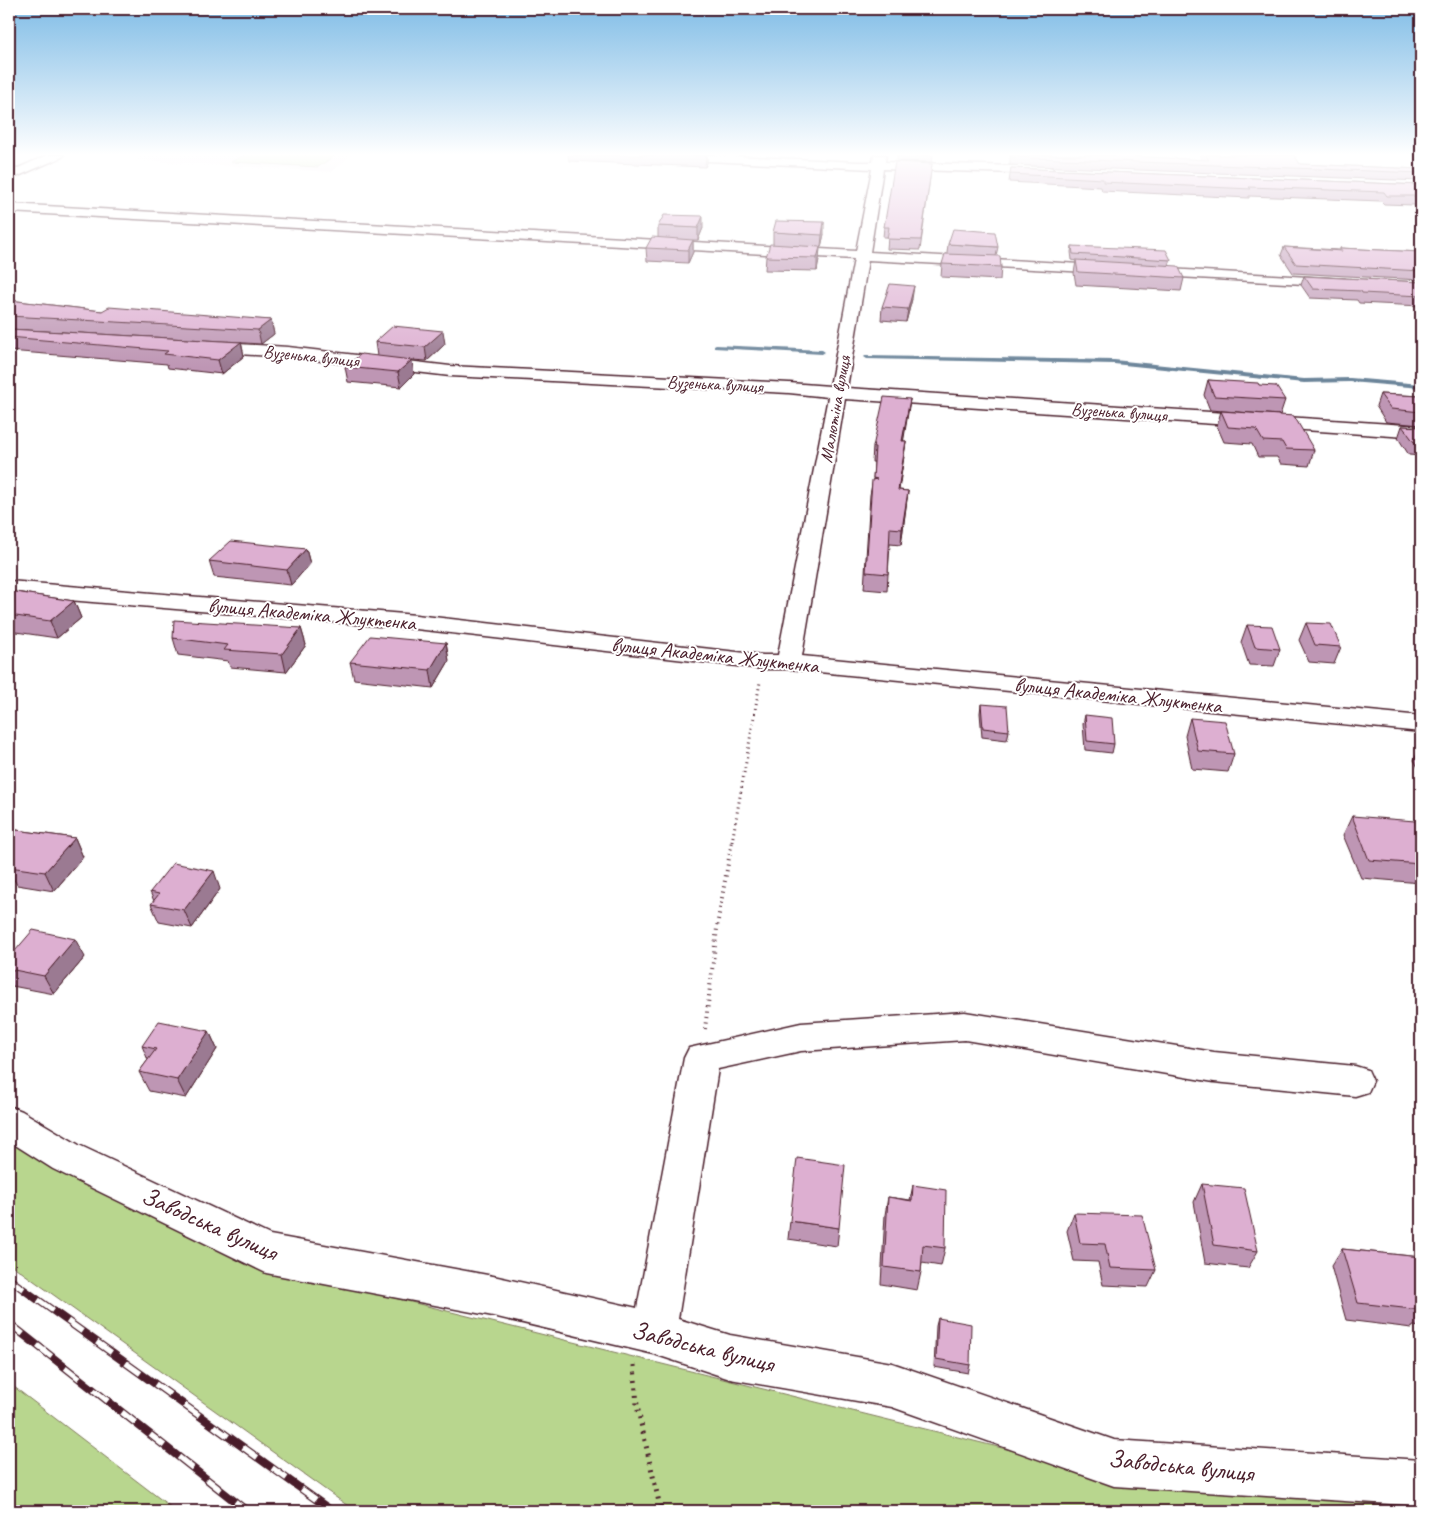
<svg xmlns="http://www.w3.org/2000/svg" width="1430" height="1520" viewBox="0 0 1430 1520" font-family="Caveat,sans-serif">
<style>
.built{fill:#f5e7f1}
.green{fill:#b8d68e;stroke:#817a5c}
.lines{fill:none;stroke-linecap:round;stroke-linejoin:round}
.stream{fill:#6c859a;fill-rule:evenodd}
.minor-casing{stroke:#4a1f2b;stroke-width:3}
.path-far2{stroke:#4a1f2b;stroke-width:3;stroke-dasharray:1 4;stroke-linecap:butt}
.path-far1{stroke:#4a1f2b;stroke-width:4;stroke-dasharray:1 4.5;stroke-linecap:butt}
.path{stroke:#4a1f2b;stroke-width:5;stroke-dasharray:2 5.5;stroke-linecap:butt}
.minor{fill:#fff;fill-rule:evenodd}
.rail-casing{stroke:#4a1f2b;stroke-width:8}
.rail{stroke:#fff;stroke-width:5.5;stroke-dasharray:18;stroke-linecap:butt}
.wall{fill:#be96b4;stroke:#4a1f2b}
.shaded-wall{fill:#9b7a92;stroke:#4a1f2b}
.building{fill:#ddafd1;stroke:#4a1f2b}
.labels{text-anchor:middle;stroke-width:4;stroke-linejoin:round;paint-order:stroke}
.far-street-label{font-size:18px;fill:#4a1f2b;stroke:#fff}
.street-label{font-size:21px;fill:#4a1f2b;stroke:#fff}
.near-street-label{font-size:25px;fill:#4a1f2b;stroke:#fff}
</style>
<rect width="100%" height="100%" fill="#fff"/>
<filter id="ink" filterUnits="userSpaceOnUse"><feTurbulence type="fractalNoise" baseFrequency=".02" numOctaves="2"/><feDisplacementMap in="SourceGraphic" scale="10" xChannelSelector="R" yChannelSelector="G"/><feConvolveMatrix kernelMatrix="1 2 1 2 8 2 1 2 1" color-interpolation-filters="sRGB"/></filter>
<g filter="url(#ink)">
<path class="built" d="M146 155H351L332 172 136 160Z"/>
<path class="green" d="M244 155H336L318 167 231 162Z
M9 1137 257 1264 1156 1486 1421 1505V1511H355L9 1263Z
M9 1383 176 1511H9Z"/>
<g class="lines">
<path class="stream" d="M716 345 822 350 825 352 822 354 714 348V346Z
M865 356 1114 360 1304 379 1350 378 1421 384V388L1350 382 1304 383 1114 364 867 359 864 357Z"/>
<g class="minor-casing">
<path id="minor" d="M48 155H64L62 157 9 180V172Z
M640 155H714L858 162H873L874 155H886L885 162 1048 167 1052 168 1054 171 1052 174 883 169 870 252 1345 279 1347 282 1345 285 1340 286 868 260 847 388 1421 426V438L845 399 802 656 1421 716V732L789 669H763L416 629 9 595V581L416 615 763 655H778L828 397 789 393 450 376 288 357 205 352 199 351 197 347 199 343 205 342 288 347 450 366 789 383 830 386 854 259 9 212V204L856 251 872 169 646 158Z
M965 1012 1214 1052 1355 1066 1368 1070 1373 1081 1368 1092 1355 1096 1214 1082 965 1040 801 1051 718 1069 678 1319 730 1335 892 1363 1114 1440 1421 1460V1506L1114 1486 892 1407 730 1379 654 1354 493 1316 266 1273 53 1169 9 1141V1106L22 1111 79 1145 270 1235 493 1276 637 1308 684 1058 689 1048 801 1023Z"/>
</g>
<path class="path-far2" d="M732 842 760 682"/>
<path class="path-far1" d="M705 1029 718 920 732 841"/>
<path class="path" d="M634 1365 637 1406 661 1511"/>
<use href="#minor" class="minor"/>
<g class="rail-casing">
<path id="rail" d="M9 1279 332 1511
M9 1323 247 1511"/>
</g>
<use href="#rail" class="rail"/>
</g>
<path class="wall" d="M568 155H707V163L705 167 569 161Z
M897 155H933L932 162 897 161Z
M1010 155H1107L1202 160 1199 155H1294L1300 164 1421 169V181L1010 165Z
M932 164 920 250 887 249 888 237H883L884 227Z
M1011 168 1421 185V208H1417L1414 205 1384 204 1381 201 1249 196V198L1102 191 1101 187 1009 182Z
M658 226 703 228 698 240H693V252L688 263 647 261 646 248 658 238Z
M773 232 824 234 821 247H820L819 259 817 271 765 270 766 257 773 244Z
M948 244 998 247 996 256 1001 267 1000 280 941 277 942 264 947 253Z
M1072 246 1171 260 1169 265 1184 278 1181 291 1076 285 1074 273 1076 261 1072 260 1071 252Z
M1284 247 1340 250V248L1421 252V280L1293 273 1281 255Z
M1304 276 1421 282V306L1359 303 1357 300 1310 298 1301 285Z
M912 299 906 322 881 320 882 307Z
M9 300 102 311 271 320 274 334 261 344 9 329 241 342 244 356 222 374 168 368 167 364 9 351Z
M375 342 445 344 427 361 412 360 414 374 401 387 348 382 345 367 377 356Z
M1208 380 1259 385 1285 400 1280 415 1210 410 1204 395Z
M1380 394 1421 396V425L1386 422 1376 406Z
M910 399 903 441H906L904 456 899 490 908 491 901 545 890 544 888 574 887 591 864 589 870 495 873 479 874 462H872L873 447Z
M1221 411 1314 450 1309 466 1281 464 1277 457H1258L1252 444 1224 442 1217 426Z
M1402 426 1421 427V456L1409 455 1398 438Z
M306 549 310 564 291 585 214 577 209 561Z
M9 591 74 601 81 618 57 638 9 631Z
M1306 623 1341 647 1334 664 1309 662 1299 640Z
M1247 625 1280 649 1274 666 1249 665 1241 642Z
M301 628 306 645 286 672 230 667 228 661 178 655 173 638Z
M446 643 449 661 433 688 354 679 350 662Z
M981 704 1009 731 1007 740 982 737 980 713Z
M1085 715 1114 744 1112 753 1085 750 1083 724Z
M1190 718 1234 754 1228 772 1192 769 1185 736Z
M1421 745V773L1414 760Z
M1352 816 1421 835V883L1361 878 1343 835Z
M9 829 75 838 83 857 54 891 17 885 11 874H9Z
M220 889 192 928 159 922 151 904 154 901 150 892Z
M85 957 54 994 12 986 9 980V958Z
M209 1031 217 1049 186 1098 149 1091 139 1072 148 1060 142 1046Z
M1202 1184 1258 1251 1248 1268 1205 1263 1194 1202Z
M913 1185 945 1248 941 1266 922 1263 921 1272 917 1290 881 1284 885 1215 888 1197 910 1200Z
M1074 1213 1156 1270 1148 1287 1103 1285 1098 1262 1074 1261 1067 1231Z
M790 1221 839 1228 837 1246 788 1239Z
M1342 1249 1421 1257V1327L1413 1326 1412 1328 1346 1320 1331 1266Z
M938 1318 970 1365 968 1373 934 1367 936 1326Z"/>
<path class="shaded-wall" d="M706 155H707V163L705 167Z
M703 216V228L698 240V228Z
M824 222V234L821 247 822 235Z
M693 240V252L688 263V250Z
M820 247 819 259 817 271V258Z
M914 286 912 299 906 322 908 309Z
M271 320 274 334 261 344 258 330Z
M443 331 445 344 427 361 425 347Z
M241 342 244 356 222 374 218 360Z
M412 360 414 374 401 387 398 372Z
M910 399 908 413 901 456 902 441Z
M906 441 904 456 896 506 898 490Z
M908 491 906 507 901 545 902 529Z
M306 549 310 564 291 585 287 570Z
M74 601 81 618 57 638 50 621Z
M301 628 306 645 286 672 282 654Z
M446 643 449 661 433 688 430 670Z
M75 838 83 857 54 891 45 872Z
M214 871 220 889 192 928 184 910Z
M75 939 85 957 54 994 44 976Z
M209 1031 217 1049 186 1098 177 1080Z"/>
<path class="building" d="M677 155H706L705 156Z
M1011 155H1107L1209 160 1206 155H1294L1300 164 1421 169V173L1011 157Z
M895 162 932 164 921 240 887 239 889 227H884Z
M1011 168 1421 185V199L1417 196H1387L1384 192 1249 187 1251 189 1103 182V179L1010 174Z
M664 215 703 216 698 228 658 226Z
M776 221 824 222 822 235 773 232Z
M953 229 995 232 998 247 948 244Z
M652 237 693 240 688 250 646 248Z
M770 244 820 247 817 258 766 257Z
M1072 246 1166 250 1171 260 1073 254Z
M1284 247 1342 251 1340 248 1421 252V271L1296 264Z
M945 254 1000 256 1001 267 942 264Z
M1076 260 1178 266 1184 278 1078 272Z
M1304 276 1421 282V296L1362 293 1361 291 1313 289Z
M890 284 914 286 908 309 882 307Z
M9 300 102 311 109 307 271 320 258 330 9 316Z
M393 326 443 331 425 347 375 342Z
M9 329 241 342 218 360 164 354 168 351 9 337Z
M361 354 412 360 398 372 345 367Z
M1208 380 1258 383 1259 385 1276 386 1285 400 1214 396Z
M1380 394 1421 396V412L1391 409Z
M884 397 910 399 902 441H906L898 490 908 491 902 529 890 528 888 574 866 572 872 480 877 479 873 478 875 447H873Z
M1221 411 1294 416 1314 450 1286 449 1282 442 1263 441 1256 429 1228 427Z
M1402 426 1421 427V443L1414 442Z
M231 541 306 549 287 570 209 561Z
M9 591 74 601 50 621 9 615Z
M174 620 301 628 282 654 224 650 228 645 173 638Z
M1306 623 1331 624 1341 647 1315 645Z
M1247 625 1272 626 1280 649 1255 647Z
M370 636 446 643 430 670 350 662Z
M981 704 1007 706 1009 731 983 728Z
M1085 715 1112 718 1114 744 1087 741Z
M1190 718 1225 721 1234 754 1198 751Z
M1352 816 1415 821 1421 835V864L1369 860Z
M9 829 75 838 45 872 9 867V865L15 857H9Z
M173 863 214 871 184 910 151 904 159 894 150 892Z
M33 930 75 939 44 976 9 969V958Z
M159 1021 209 1031 177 1080 139 1072 156 1049 142 1046Z
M797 1158 845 1165 839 1228 790 1221Z
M1202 1184 1244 1188 1258 1251 1214 1245Z
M913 1185 946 1190 945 1248 923 1245 921 1272 884 1267 888 1197 912 1201Z
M1074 1213 1142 1215 1156 1270 1110 1268 1105 1244 1080 1243Z
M1342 1249 1421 1257V1310L1358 1303Z
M938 1318 971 1324 970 1365 936 1359Z"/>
</g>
<linearGradient id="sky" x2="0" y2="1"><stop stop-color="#7fbce6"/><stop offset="0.42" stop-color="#fff"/><stop offset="1" stop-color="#fff" stop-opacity="0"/></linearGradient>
<rect width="1430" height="368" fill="url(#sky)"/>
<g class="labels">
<g class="far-street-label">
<text transform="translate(311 356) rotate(6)" y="6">Вузенька вулиця</text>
<text transform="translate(715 384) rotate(3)" y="6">Вузенька вулиця</text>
<text transform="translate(835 409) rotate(-80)" y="6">Малютіна вулиця</text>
<text transform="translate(1119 412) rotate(4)" y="6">Вузенька вулиця</text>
</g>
<g class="street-label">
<text transform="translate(312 614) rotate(5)" y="7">вулиця Академіка Жлуктенка</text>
<text transform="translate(715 655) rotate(6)" y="7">вулиця Академіка Жлуктенка</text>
<text transform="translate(1118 695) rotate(6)" y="7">вулиця Академіка Жлуктенка</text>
</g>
<g class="near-street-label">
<text transform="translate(210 1223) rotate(24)" y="9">Заводська вулиця</text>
<text transform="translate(703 1346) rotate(14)" y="9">Заводська вулиця</text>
<text transform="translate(1181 1465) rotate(6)" y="9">Заводська вулиця</text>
</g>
</g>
<rect width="1430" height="1520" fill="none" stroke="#fff" stroke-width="30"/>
<rect x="15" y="15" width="1400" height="1490" fill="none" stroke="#4a1f2b" stroke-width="2" filter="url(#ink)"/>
</svg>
